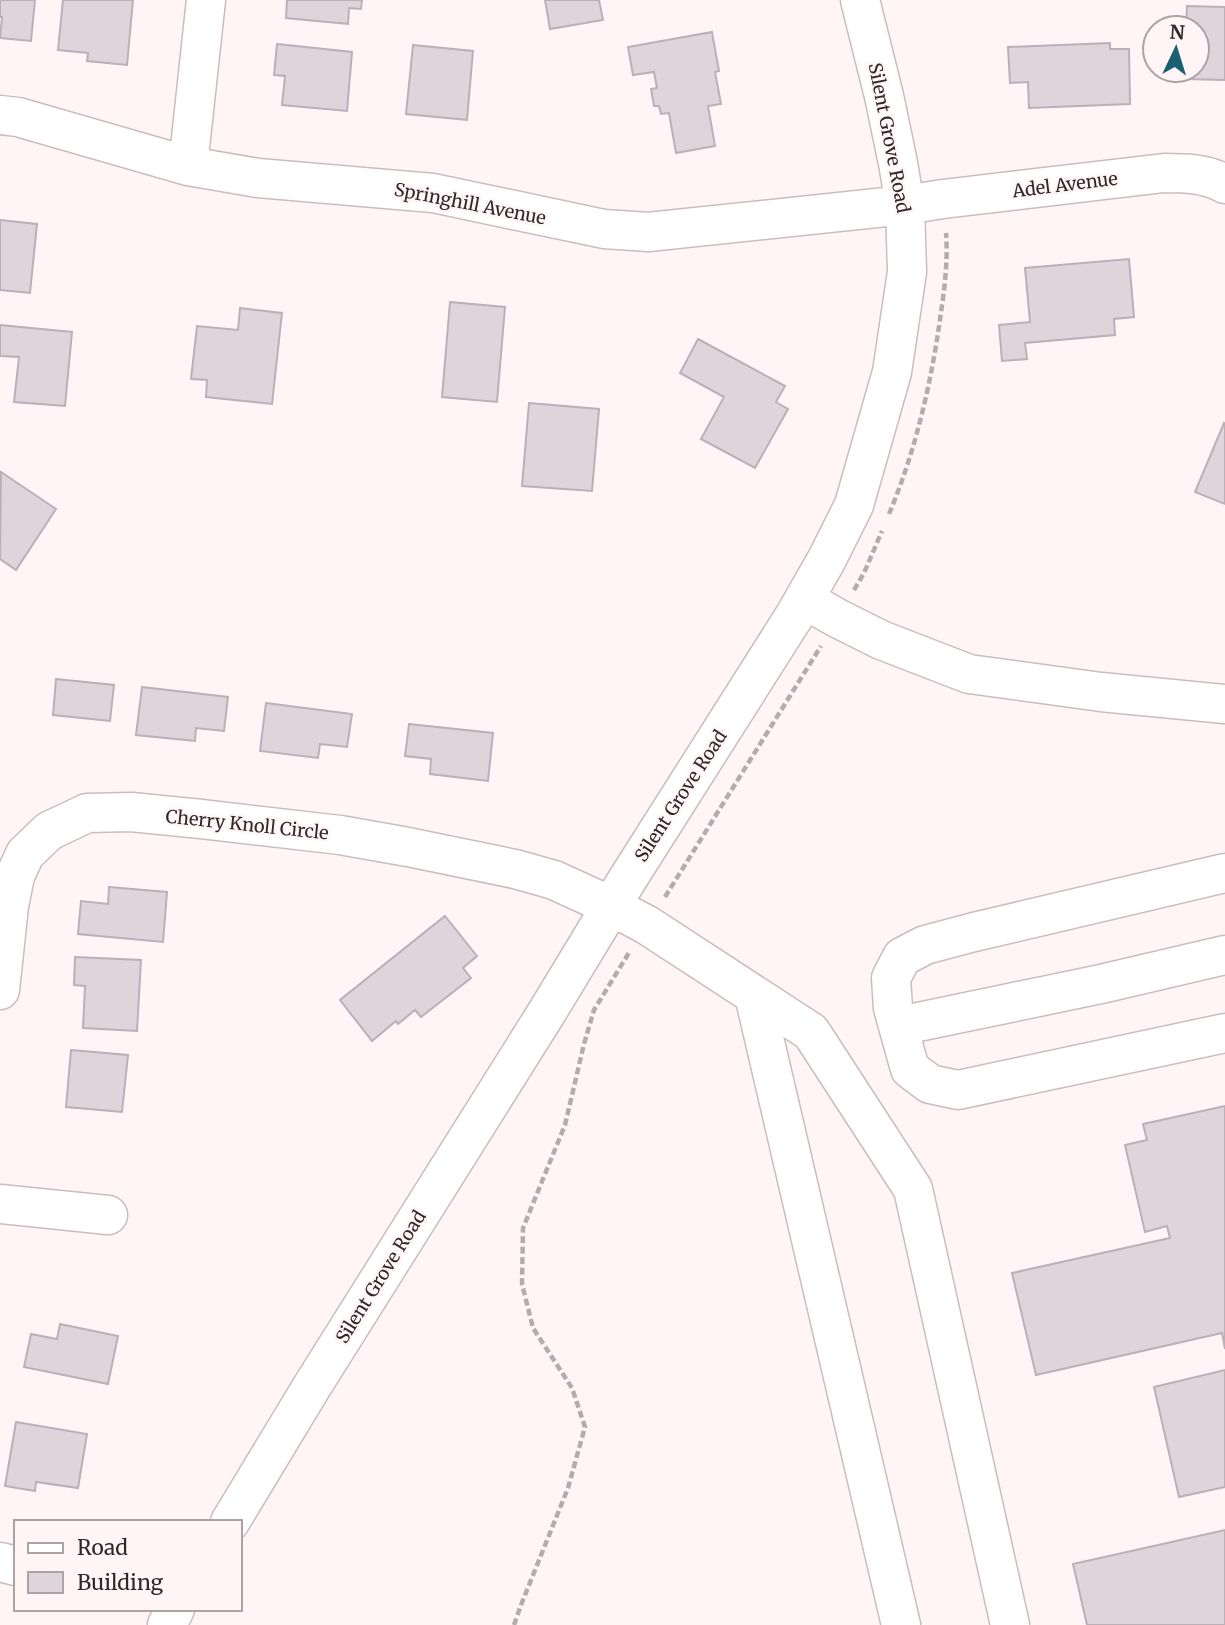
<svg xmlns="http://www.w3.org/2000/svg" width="1225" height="1625" viewBox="0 0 1225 1625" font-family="Merriweather,serif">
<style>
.building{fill:#dfd3dc;stroke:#bbafb8;stroke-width:2}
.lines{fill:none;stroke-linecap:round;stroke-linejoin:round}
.minor-casing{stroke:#cbbcbf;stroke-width:41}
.path{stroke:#b4abad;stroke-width:4.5;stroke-dasharray:7 3.5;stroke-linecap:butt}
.minor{stroke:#fff;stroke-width:38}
.labels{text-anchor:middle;stroke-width:5;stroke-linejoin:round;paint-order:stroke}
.street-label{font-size:18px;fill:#2e2829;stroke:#fff5f7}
</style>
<rect width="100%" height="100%" fill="#fff5f7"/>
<path class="building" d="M0 0H35L31 41 0 38 2 17H0Z
M63 0H133L127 65 87 61 88 53 58 50Z
M287 0H362L361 9 349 8 348 24 286 18Z
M545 0H599L603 20 550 29Z
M1187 6 1225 7V80L1185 79V70H1197V28H1186Z
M712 32 719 71 715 72 721 104 708 106 715 146 676 153 669 113 661 114 659 106H654L651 89 657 88 654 72 633 75 628 47Z
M1110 43V49H1129L1130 104 1029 108 1028 82 1010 83 1008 47Z
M277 44 352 52 347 111 282 105 285 76 274 75Z
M413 45 473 51 467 120 406 114Z
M0 220 37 224 30 293 0 290Z
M1129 259 1134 317 1114 319 1115 335 1025 343 1027 359 1002 361 999 325 1030 322 1025 268Z
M450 302 505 307 497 402 442 397Z
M240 308 282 313 272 404 206 397 207 380 191 379 197 326 238 330Z
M0 325 72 332 65 406 14 402 19 357 0 356Z
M698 339 785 386 776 402 788 409 755 468 701 439 724 397 680 373Z
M529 403 599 409 592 491 522 486Z
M1224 423 1225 424V504L1195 492Z
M1 472 56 509 16 570 0 559Z
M56 679 114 685 110 721 53 715Z
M142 687 228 697 224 731 196 728 195 741 136 735Z
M266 703 352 714 347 747 320 744 318 758 260 751Z
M409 724 493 733 488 781 430 774 431 759 405 756Z
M109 887 167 892 163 942 78 934 81 901 108 904Z
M445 916 477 956 463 968 471 978 421 1017 415 1010 398 1024 396 1021 372 1041 340 1000Z
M75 957 141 960 137 1031 83 1028 85 986 74 985Z
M71 1050 128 1055 122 1112 66 1107Z
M1225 1106V1349L1222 1333 1036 1375 1012 1273 1170 1238 1167 1226 1145 1232 1125 1145 1147 1140 1143 1124Z
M60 1324 118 1336 108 1384 24 1367 31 1334 57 1339Z
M1225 1370V1487L1179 1497 1154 1387Z
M16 1422 87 1434 78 1488 36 1482 35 1491 5 1486Z
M1225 1530V1625H1087L1073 1564Z"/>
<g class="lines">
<g class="minor-casing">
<path id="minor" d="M0 115 18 117 188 166 258 178 433 193 604 229 648 232 905 205 943 199 1164 173C1184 173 1206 173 1225 184
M188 166 206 0
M804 599 837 618 881 640 969 674 1101 692 1225 704
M1225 873 974 932 925 945 902 957 891 978 893 1008 910 1069 930 1084 958 1090 1225 1033
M0 990 9 906 15 876 25 854 49 831 87 813 131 812 201 819 340 835 408 847 515 869 554 880 611 906 647 925 811 1032 913 1189 1010 1625
M754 995 901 1625
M899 1026 1101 984 1225 955
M0 1204 108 1215
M230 1522 311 1388 547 1012 627 880 795 615 827 559 854 505 892 372 907 272 905 205 898 163 884 96 860 0
M0 1562 16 1566
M167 1625 175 1609"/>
</g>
<path class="path" d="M889 514C916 450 932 380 941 312 945 286 948 259 946 233
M854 590 864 573 882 531
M665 897 821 646
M514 1625 521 1605 568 1488 585 1427 572 1388 533 1328 522 1284 523 1228 565 1125 584 1044 594 1010 630 951"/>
<use href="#minor" class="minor"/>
</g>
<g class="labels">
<g class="street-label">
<text transform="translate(889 138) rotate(79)" y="6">Silent Grove Road</text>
<text transform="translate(1065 185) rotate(-7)" y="6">Adel Avenue</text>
<text transform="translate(470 204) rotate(11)" y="6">Springhill Avenue</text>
<text transform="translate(681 796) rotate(-57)" y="6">Silent Grove Road</text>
<text transform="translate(247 825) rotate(6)" y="6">Cherry Knoll Circle</text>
<text transform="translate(381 1277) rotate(-58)" y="6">Silent Grove Road</text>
</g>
</g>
<rect x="14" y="1520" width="228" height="91" fill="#fff5f7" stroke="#aba3a5" stroke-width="2"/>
<rect x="28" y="1543" width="35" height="10" fill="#ffffff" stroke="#aba3a5" stroke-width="2"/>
<text x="77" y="1555" font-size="21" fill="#2e2829">Road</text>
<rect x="28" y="1572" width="35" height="21" fill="#dfd3dc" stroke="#aba3a5" stroke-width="2"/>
<text x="77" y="1590" font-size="21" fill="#2e2829">Building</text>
<g transform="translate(1176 49) rotate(4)"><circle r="33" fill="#fff5f7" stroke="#aba3a5" stroke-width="2"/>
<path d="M0-5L12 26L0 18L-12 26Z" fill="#1b6072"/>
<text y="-10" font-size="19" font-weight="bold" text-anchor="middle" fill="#2e2829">N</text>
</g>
</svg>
